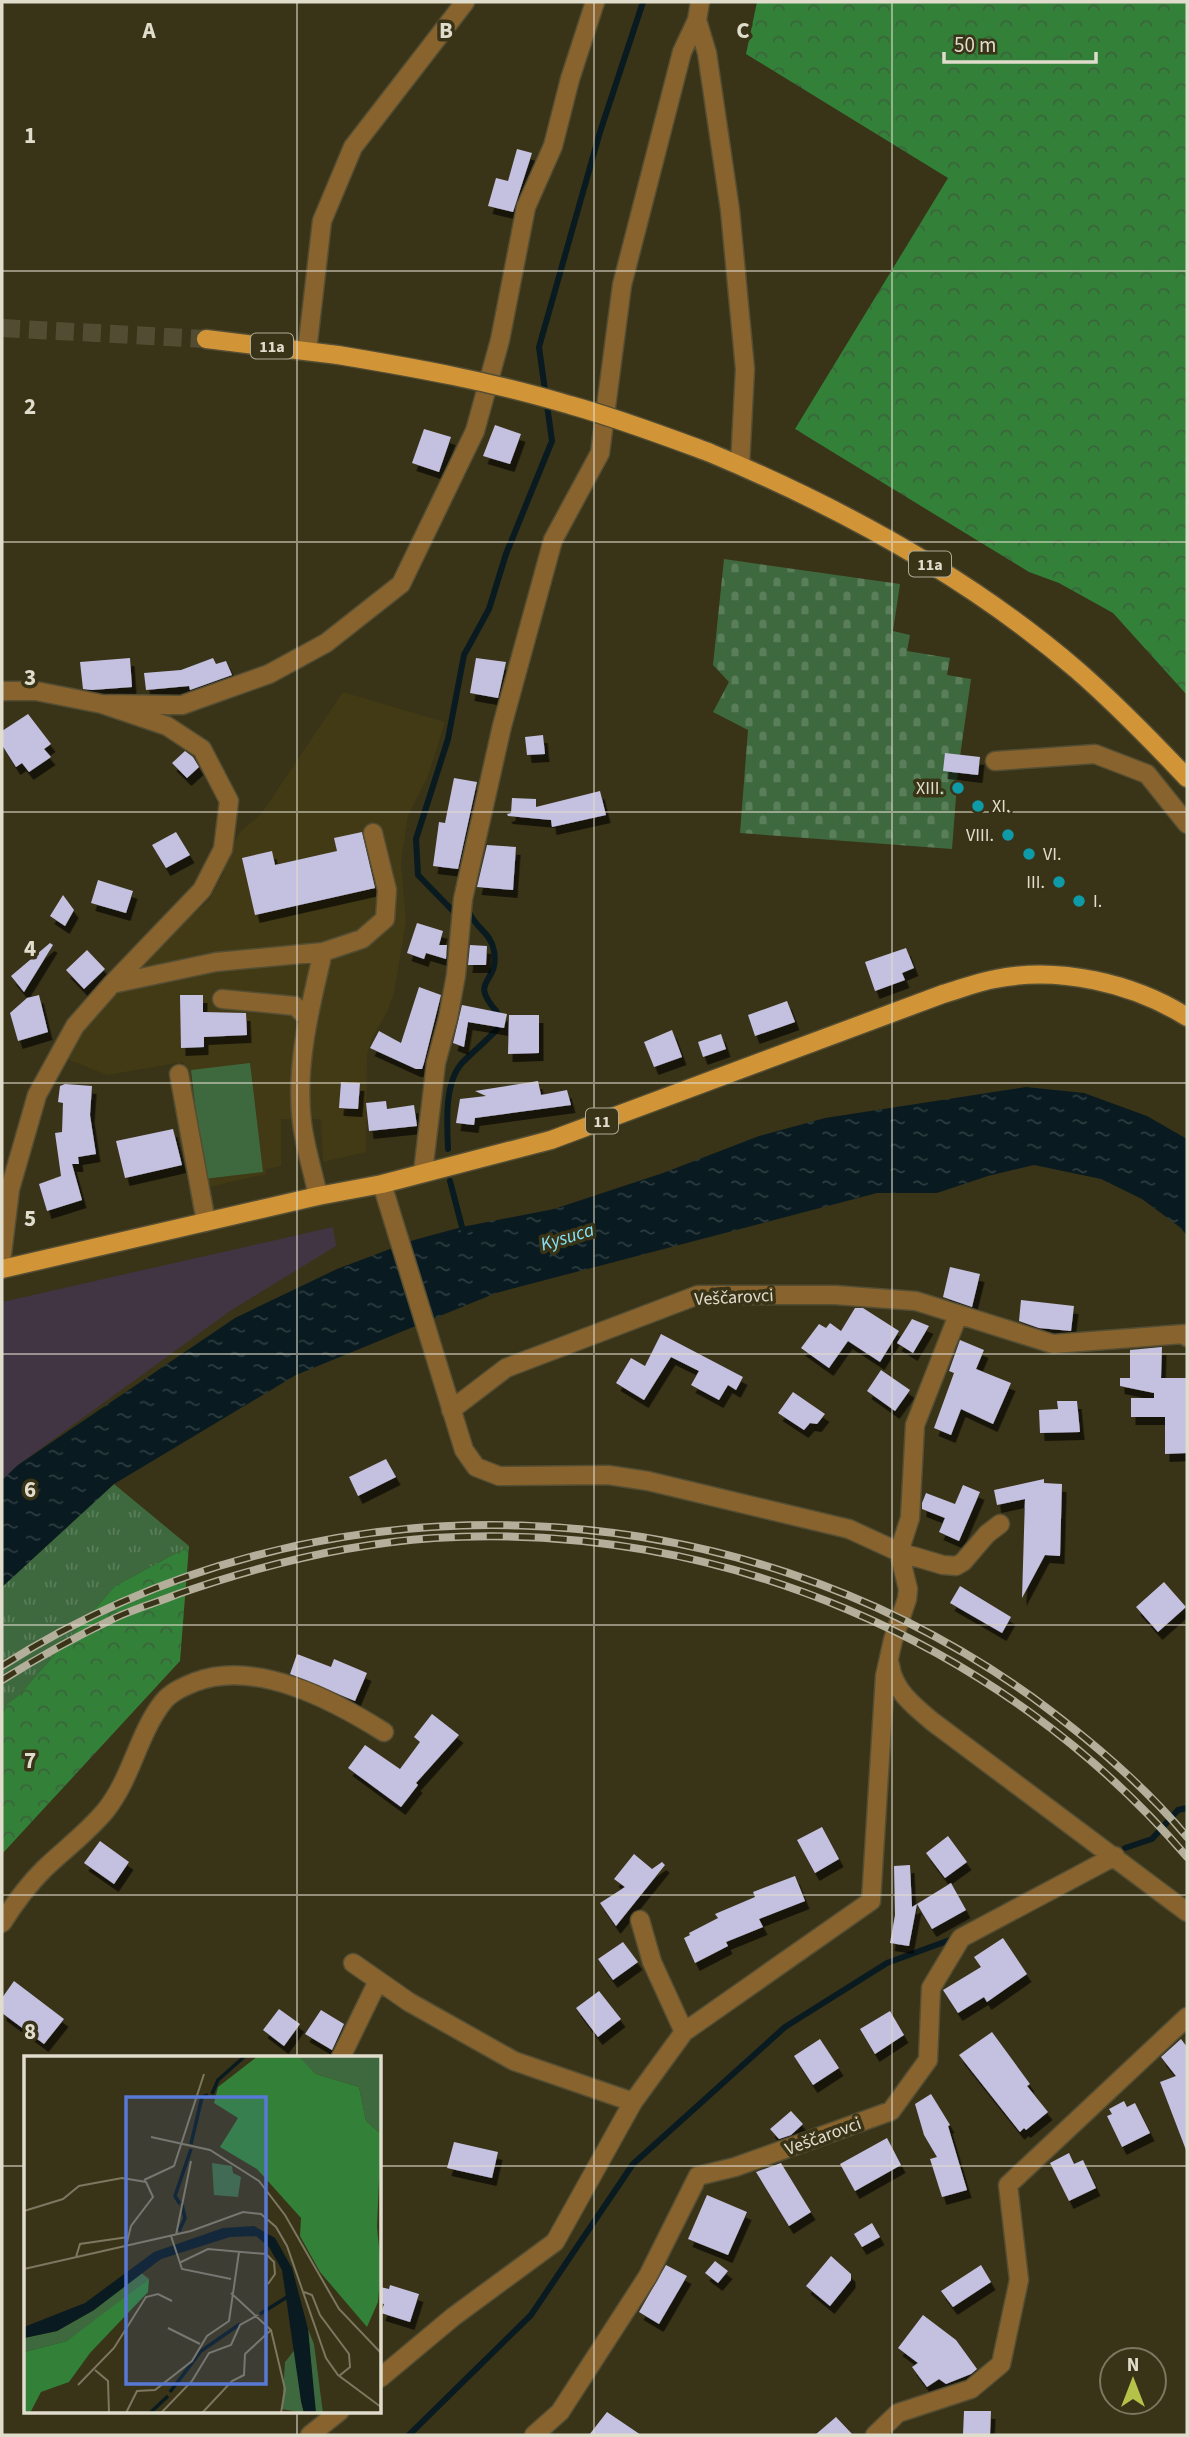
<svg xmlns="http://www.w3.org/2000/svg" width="1189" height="2437" viewBox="0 0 1189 2437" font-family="'Source Sans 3',sans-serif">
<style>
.commercial{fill:#423543}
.built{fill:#423a15}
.grass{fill:url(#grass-tufts)}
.forest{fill:url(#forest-crowns)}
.cemetery{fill:url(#cemetery-stones)}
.pitch{fill:#3e693f}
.water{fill:url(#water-ripples)}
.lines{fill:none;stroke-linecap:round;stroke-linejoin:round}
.stream{stroke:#091b20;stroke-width:6}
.building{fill:#c4c0e0;filter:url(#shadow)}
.major-tunnel{stroke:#524c32;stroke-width:18;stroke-dasharray:18 9;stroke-linecap:butt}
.minor-casing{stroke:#544e34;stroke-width:21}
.major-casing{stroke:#544e34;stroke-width:21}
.minor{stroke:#88632d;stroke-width:18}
.major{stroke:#d19437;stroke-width:18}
.rail-casing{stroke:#b3af9b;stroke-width:8}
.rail{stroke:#393317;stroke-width:5;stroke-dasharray:16;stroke-linecap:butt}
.major-bridge-casing{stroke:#544e34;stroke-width:21;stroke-linecap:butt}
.major-bridge{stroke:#d19437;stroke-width:18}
.grid{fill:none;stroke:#e1ddcd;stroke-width:2;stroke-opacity:0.55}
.culture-dot{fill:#0f9aa8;stroke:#393317;stroke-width:2.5}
.labels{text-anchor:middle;stroke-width:7;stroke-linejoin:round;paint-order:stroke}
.shield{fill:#393317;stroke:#afaa96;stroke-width:2}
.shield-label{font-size:16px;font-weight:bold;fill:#e1ddcd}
.poi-label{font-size:18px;fill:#e1ddcd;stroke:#393317;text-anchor:end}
.street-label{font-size:18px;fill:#e1ddcd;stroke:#393317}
.water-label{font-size:19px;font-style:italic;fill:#85e4fc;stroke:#393317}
.inset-river{fill:none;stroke:#091b20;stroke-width:3.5}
.inset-road{fill:none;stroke:#7c7760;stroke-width:2}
.view{fill:#5879d5;fill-opacity:0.15;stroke:#5879d5;stroke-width:3.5}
.inset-edge{fill:none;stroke:#e1ddcd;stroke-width:3.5}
.grid-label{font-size:23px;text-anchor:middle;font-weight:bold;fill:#e1ddcd;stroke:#393317;stroke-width:7;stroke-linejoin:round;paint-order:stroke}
</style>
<defs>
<pattern id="grass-tufts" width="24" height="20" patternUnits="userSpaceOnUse" patternTransform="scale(1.75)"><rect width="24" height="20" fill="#3e693f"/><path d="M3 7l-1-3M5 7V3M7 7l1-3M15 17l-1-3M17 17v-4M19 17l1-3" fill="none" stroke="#5a7e5a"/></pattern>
<pattern id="forest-crowns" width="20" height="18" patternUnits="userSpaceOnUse" patternTransform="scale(1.75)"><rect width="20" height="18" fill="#338039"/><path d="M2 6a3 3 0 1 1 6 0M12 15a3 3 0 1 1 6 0" fill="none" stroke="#3b643b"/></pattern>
<pattern id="cemetery-stones" width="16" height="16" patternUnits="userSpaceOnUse" patternTransform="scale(1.75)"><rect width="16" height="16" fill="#3e693f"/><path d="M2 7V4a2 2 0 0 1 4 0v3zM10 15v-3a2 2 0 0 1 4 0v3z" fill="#5a7e5a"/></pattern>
<pattern id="water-ripples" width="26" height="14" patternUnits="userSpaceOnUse" patternTransform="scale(1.75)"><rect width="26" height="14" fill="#091b20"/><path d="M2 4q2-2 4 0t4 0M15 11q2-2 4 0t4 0" fill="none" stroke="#2d3c3f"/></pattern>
<filter id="shadow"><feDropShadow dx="4.5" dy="8" stdDeviation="0" flood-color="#0009"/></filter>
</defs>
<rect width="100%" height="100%" fill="#393317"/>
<path class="commercial" d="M333 1227 336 1246 230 1311 18 1465 2 1480V1302Z"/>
<path class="built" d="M343 692 445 722 428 776 408 816 401 862 406 922 394 993 387 1012 372 1038 367 1055 366 1152 323 1162 321 1119H281V1166L266 1169V1174L204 1188 183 1062 107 1075 65 1058 78 1034 156 948 209 900 223 874 233 843 240 832 261 814Z"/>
<path class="grass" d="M114 1484 189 1546 115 1586 20 1694 2 1708V1587Z"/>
<path class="forest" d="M757 2H1187V695L1113 613 1059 583 1029 572 795 429 948 178 746 54Z
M189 1546 180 1661 2 1854V1708L20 1694 115 1586Z"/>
<path class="cemetery" d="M724 559 900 584 893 631 910 635 907 651 950 658 947 675 971 679 958 771 952 849 740 833 748 730 713 712 729 682 713 665Z"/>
<path class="pitch" d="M250 1063 263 1172 204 1179 191 1070Z"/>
<path class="water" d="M1026 1087 1084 1093 1147 1116 1187 1139V1236L1181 1228 1142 1199 1101 1179 1034 1165 988 1176 937 1193H877L496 1293 296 1375 114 1484 2 1587V1480L18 1465 235 1318 337 1269 414 1240 462 1227 554 1209 663 1173 759 1136 825 1118Z"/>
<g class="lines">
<path class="stream" d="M453 911 418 875 416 839 448 739 464 655 489 609 506 554 552 441 539 347 600 132 643 2
M448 1149C447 1123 444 1083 462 1063 473 1051 486 1042 497 1029V1012C467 978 500 985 494 951 491 933 477 929 470 914
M450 1181 462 1227 465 1232
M1125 1848 1152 1839 1178 1810 1187 1808
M409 2435 531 2315 633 2164 785 2027 887 1963 958 1937"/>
</g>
<path class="building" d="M517 149 532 153 513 212 488 206 496 178 508 181Z
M495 425 521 434 510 464 483 456Z
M424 429 451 437 439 472 412 463Z
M130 658 132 687 92 690 83 689 80 662Z
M213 658 216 664 226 661 232 675 190 690 189 686 146 690 144 673 181 670Z
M476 658 506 662 498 698 470 693Z
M28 714 51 744 44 749 51 757 29 772 22 763 16 767 2 745V731Z
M543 735 545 754 527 755 525 737Z
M185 751 193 757 199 767 187 778 172 763Z
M945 753 980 757 978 775 943 771Z
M454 778 477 782 458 869 433 866 439 822 445 823Z
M600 791 606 815 552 827 551 820 508 816 507 814 511 813 512 798 536 799V807Z
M176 832 190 855 166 868 152 845Z
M362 832 375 888 255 915 242 858 272 851 275 865 337 851 334 838Z
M487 845 516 847 513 890 477 887Z
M98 880 133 891 126 913 91 903Z
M63 895 74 910 65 926 50 916Z
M417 923 443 931 439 945H447L446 959 426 953 424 959 407 953Z
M50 943 53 945 24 992 11 976Z
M470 945 487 946 486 965H468Z
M906 948 914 968 902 973 905 980 875 991 865 962Z
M87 950 105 969 84 989 66 970Z
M419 987 441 995 424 1063 422 1069H416L370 1048 379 1031 401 1043Z
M39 995 48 1032 18 1041 10 1013 27 998Z
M180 995H203V1012L246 1013 247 1035 204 1037V1047L181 1048Z
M787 1001 795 1022 755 1036 748 1015Z
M462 1005 507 1014 504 1028 468 1022 464 1047 453 1043Z
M509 1015H539V1053L508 1054Z
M672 1030 682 1057 654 1067 644 1042Z
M721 1034 726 1049 703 1057 698 1042Z
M538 1081 541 1095 567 1090 571 1105 475 1118 474 1125 456 1123 460 1099 486 1096 475 1091Z
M341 1082 360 1083 358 1109 339 1108Z
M65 1084 92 1086 90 1115 96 1154 78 1157 79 1164H72L82 1200 47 1211 39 1184 61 1176 55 1133 62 1132 63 1103 58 1102 60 1086Z
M386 1101 387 1109 414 1105 417 1126 369 1131 366 1103Z
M173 1129 182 1165 125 1178 116 1141Z
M950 1267 980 1274 972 1307 943 1297Z
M1021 1300 1074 1306 1071 1331 1039 1328 1019 1321Z
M855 1308H863L899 1331 880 1362 848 1341 829 1368 801 1348 819 1324 826 1328 830 1323 841 1331Z
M912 1319 929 1326 913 1353 897 1343Z
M661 1334 743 1377 736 1390 728 1385 719 1400 691 1385 699 1371 671 1357 644 1400 616 1383 631 1358 645 1366Z
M960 1340 984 1350 976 1369 1011 1383 993 1424 961 1409 951 1435 934 1428 954 1373 949 1371Z
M1162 1347 1161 1378H1187V1453L1165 1454V1417H1131V1398H1154V1393L1120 1386V1378H1130V1350Z
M881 1370 910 1390 895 1411 867 1391Z
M793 1392 825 1414 817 1424 810 1423 804 1430 778 1413Z
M1057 1401H1077L1080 1432 1040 1433 1039 1410 1058 1409Z
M386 1459 396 1477 358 1496 349 1477Z
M1044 1479V1483L1062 1484 1060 1556 1045 1555 1022 1598 1025 1499 997 1505 994 1490Z
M963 1485 980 1492 959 1541 939 1532 945 1518 922 1509V1503L926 1493 955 1504Z
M1164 1582 1186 1607 1158 1632 1136 1607Z
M960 1586 1011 1617 1002 1633 950 1603Z
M297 1654 331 1667 334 1659 367 1673 355 1701 290 1674Z
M432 1714 459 1735 416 1783 418 1785 401 1807 348 1768 365 1745 400 1769 420 1742 414 1737Z
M822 1827 839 1859 815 1873 797 1840Z
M948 1836 967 1862 945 1878 926 1853Z
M100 1841 129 1862 114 1884 84 1863Z
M634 1854 652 1869 662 1862 665 1865 616 1926 600 1903 625 1887 614 1879Z
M910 1865 912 1907 951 1883 966 1910 932 1929 917 1904 909 1946 890 1943 895 1915 894 1866Z
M795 1876 805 1901 759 1919 763 1927 726 1942 728 1946 695 1963 684 1938 690 1935 689 1933 718 1918 715 1914 755 1897 753 1892Z
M1003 1938 1027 1974 987 2002 984 1997 958 2013 943 1990 981 1967 974 1957Z
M623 1942 638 1962 613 1980 598 1959Z
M14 1981 64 2019 44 2044 2 2013V1998Z
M599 1991 621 2019 598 2037 576 2008Z
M279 2009 300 2024 284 2046 263 2030Z
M321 2010 344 2024 332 2050 305 2034Z
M890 2011 904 2035 875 2054 860 2029Z
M992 2032 1030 2084 1027 2086 1048 2112 1026 2130 1024 2128 1020 2132 959 2055Z
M820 2039 839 2068 813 2085 794 2056Z
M1181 2039 1187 2047 1186 2150 1160 2082 1176 2076 1161 2057Z
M931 2094 950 2125 948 2126 967 2190 942 2197 930 2159 937 2157 924 2135 915 2104Z
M1124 2101 1127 2107 1135 2103 1150 2133 1122 2147 1107 2116 1112 2114 1109 2109Z
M791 2111 803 2124 791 2135 779 2139 770 2129Z
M887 2138 901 2165 855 2191 840 2164Z
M454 2142 498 2152 492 2178 447 2168Z
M1069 2153 1074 2164 1083 2160 1096 2188 1069 2201 1050 2163Z
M781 2163 811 2212 789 2226 756 2172Z
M707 2195 747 2212 728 2255 688 2239Z
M872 2223 880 2237 862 2247 854 2234Z
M831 2256 851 2274V2280L830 2306 806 2286Z
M715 2261 728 2271 718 2283 705 2273Z
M666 2265 687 2276 659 2324 639 2312Z
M981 2265 991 2282 953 2307 941 2291Z
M390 2285 419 2294 410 2322 381 2313 384 2304 380 2303V2287L389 2289Z
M923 2315 956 2340 977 2369 971 2374 946 2384 939 2379 927 2387 912 2367 918 2363 898 2348Z
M964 2411H991L990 2435H963Z
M607 2412 641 2435H589Z
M836 2417 853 2435H815Z"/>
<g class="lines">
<path class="major-tunnel" d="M2 328 206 339"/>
<g class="minor-casing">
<path id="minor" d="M697 20 707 53 730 210 745 369 740 465
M307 351 322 221 353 147 465 2
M2 691H36L102 704 167 726 202 749 229 801 223 849 202 890 112 984 75 1026 37 1095 10 1189 2 1254
M102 704 182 705 269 674 326 643 401 584 475 431 500 340 526 207 553 146 570 79 595 2
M995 761 1095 754 1147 774 1187 824
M112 984 216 962 323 952 362 939 385 919 387 890 373 833
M222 999 295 1006 308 1018
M179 1074 206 1222
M423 1172 436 1063 448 1018 456 975 463 899 502 726 553 540 600 453 622 285 682 52 697 20 700 2
M382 1184 464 1450 476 1467 499 1476 608 1475 648 1481 849 1529 899 1552 943 1565 956 1566 963 1562 987 1534 1000 1524
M318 1196C313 1172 305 1147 302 1123 295 1066 310 1007 323 952
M451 1410 506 1368 698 1295H835L916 1301 1053 1344 1184 1334 1187 1337
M890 1665C893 1690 915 1707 933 1722L1187 1912
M640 1920 652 1962 684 2032
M2 1923C14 1904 28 1885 44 1869 65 1849 88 1832 106 1810 132 1777 138 1734 163 1702 171 1692 183 1687 195 1682 256 1659 333 1700 384 1732
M353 1963 409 2002 514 2061 633 2102
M341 2057 378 1981
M380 2378 453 2317 555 2242 633 2102 684 2032 871 1901 885 1676 893 1640 907 1599 908 1589 899 1552 910 1518 915 1425 958 1315
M310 2435 340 2411
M534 2435 560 2412 648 2276 698 2176 735 2167 891 2111 928 2060 931 1988 961 1938 1115 1856
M875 2435 898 2413 971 2389 1001 2364 1019 2280 1008 2185 1187 2017"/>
</g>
<g class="major-casing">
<path id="major" d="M206 339 338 355
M708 452C840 507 969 577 1077 670 1116 704 1152 741 1187 778
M2 1269 318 1196 382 1184 551 1140 943 994C960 989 978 982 995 979 1059 966 1133 983 1187 1017"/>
</g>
<use href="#minor" class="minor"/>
<use href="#major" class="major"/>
<g class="rail-casing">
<path id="rail" d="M2 1666C317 1466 730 1481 1032 1697 1088 1738 1143 1784 1187 1837
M2 1680C39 1657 77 1636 117 1617 137 1608 158 1602 178 1594 261 1565 347 1544 434 1538 719 1520 1002 1641 1187 1857"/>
</g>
<use href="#rail" class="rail"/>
<g class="major-bridge-casing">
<path id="major-bridge" d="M338 355C416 368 494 382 570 405 617 418 662 435 708 452"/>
</g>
<use href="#major-bridge" class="major-bridge"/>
</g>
<path class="grid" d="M297 2V2057M594 2V2435M892 2V2435M2 271H1187M2 542H1187M2 812H1187M2 1083H1187M2 1354H1187M2 1625H1187M2 1895H1187M2 2166H26M380 2166H1187M297 2411V2435"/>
<g class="culture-dot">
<circle cx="958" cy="788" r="7"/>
<circle cx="978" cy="806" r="7"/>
<circle cx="1008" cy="835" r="7"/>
<circle cx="1029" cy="854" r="7"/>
<circle cx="1059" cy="882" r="7"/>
<circle cx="1079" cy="901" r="7"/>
</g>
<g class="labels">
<g class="shield">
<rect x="251" y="333.5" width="42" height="25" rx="5"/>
<rect x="909" y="551.5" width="42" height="25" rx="5"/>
<rect x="586" y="1108.5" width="32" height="25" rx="5"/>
</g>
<g class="shield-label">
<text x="272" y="352">11a</text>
<text x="930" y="570">11a</text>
<text x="602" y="1127">11</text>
</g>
<g class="poi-label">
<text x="944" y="794">XIII.</text>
<text x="992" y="812" text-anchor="start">XI.</text>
<text x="994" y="841">VIII.</text>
<text x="1043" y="860" text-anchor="start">VI.</text>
<text x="1045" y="888">III.</text>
<text x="1093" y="907" text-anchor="start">I.</text>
</g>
<g class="street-label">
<text transform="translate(734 1297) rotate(-3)" y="6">Veščarovci</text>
<text transform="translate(823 2136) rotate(-20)" y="6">Veščarovci</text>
</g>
<g class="water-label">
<text transform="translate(567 1236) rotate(-17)" y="7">Kysuca</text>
</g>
</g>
<g transform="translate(24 2056)">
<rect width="357" height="357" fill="#393317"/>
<path d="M357 0V78L342 65 335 31 292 18 274 1ZM116 216 125 223 74 264 43 285 0 296V282L33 275 70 254ZM284 273 290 288 299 357H292L289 339ZM273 291 277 345 280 357 258 353 261 306Z" fill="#3e693f"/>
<path d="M234 0H274L292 18 335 31 342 65 357 78 353 171 357 211 354 246 343 271 296 216 276 180 277 162 233 113 196 91 214 62 190 47 194 31ZM125 223 124 236 66 297 45 326 17 336 6 357H0V296L43 285Z" fill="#338039"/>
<path d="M188 107 208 110 209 117 217 121 214 141 190 139Z" fill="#3e693f"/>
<path d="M230 170 251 182 268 212 284 273 292 357H280L277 345 258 214 245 191 232 180 206 181 137 203 70 254 33 275 0 282V271L61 247 130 196 199 172Z" fill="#091b20"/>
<path class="inset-river" d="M188 38 194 24 221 0M167 88 178 41 184 39M156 148 151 140 167 93M155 175 161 162 158 149M236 258 263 241M146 336 177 295 216 268M126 357 144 340"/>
<path class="inset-road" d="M127 81 186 94 235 125 261 159 315 253 357 297M120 124 150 110 180 18M0 155 39 143 55 130 98 122 122 126 129 141 107 170 102 190M152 179 167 105M147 180 158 213 207 223M52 201 56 188 104 181M155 207 184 193 242 198 250 206 251 218 244 228M0 213 167 175 219 156 237 158 252 171 263 190 302 302 314 319 357 351M280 236 288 239 296 259 325 298 326 311 315 320M207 237 247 274 261 333 257 357M144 272 176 288M71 314 84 325 85 357M54 329 90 292 122 241 134 238 148 245M102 357 113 335 131 334 168 305 183 280 205 265 215 196M137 357 168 325 185 297 207 289 216 269 234 259M178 357 208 325 220 319 221 298 247 274"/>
<path class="view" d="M102 41H242V328H102Z"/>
<rect width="357" height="357" class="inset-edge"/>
</g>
<g class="grid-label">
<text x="149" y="38">A</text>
<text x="446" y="38">B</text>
<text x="743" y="38">C</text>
<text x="30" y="143">1</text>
<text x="30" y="414">2</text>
<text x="30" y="685">3</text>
<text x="30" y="956">4</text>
<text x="30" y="1226">5</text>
<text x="30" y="1497">6</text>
<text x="30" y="1768">7</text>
<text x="30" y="2039">8</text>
</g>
<rect width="1189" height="2437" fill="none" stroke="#e1ddcd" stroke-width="7"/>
<g transform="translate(1133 2381)"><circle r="33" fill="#393317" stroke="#7c7760" stroke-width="2"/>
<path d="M0-5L12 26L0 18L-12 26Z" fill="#b5c24a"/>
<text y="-10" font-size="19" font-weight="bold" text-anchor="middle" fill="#e1ddcd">N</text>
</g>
<path d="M944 52v10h152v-10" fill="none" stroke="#e1ddcd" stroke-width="3.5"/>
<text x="954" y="52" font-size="21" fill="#e1ddcd" stroke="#393317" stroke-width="5" paint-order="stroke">50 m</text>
</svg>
